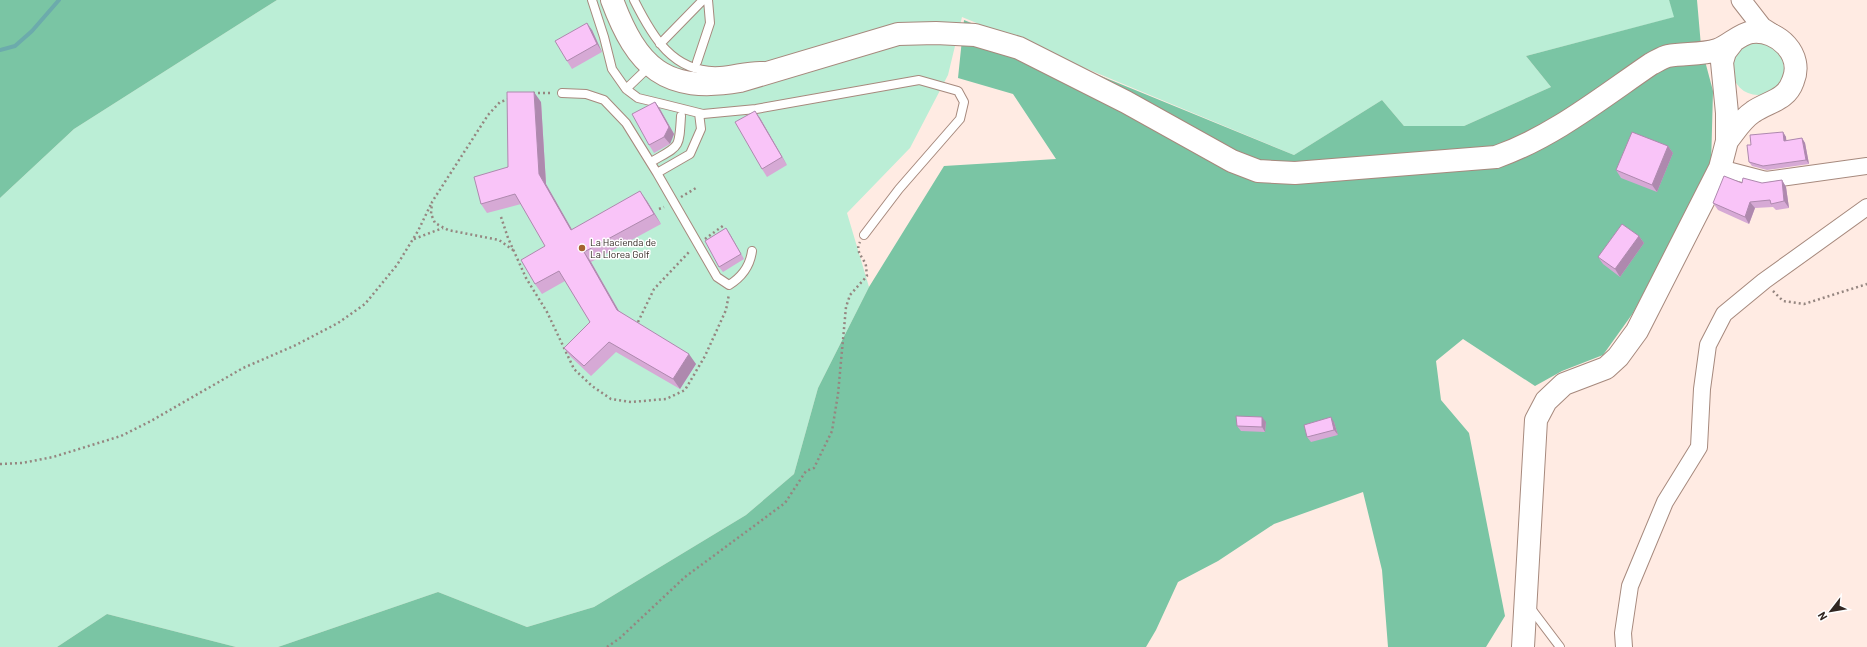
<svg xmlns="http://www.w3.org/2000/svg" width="1867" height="647" viewBox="0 0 1867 647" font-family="Barlow,sans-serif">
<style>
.green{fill:#bbeed6}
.forest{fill:#7ac5a4}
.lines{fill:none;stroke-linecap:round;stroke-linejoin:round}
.stream{stroke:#6cabac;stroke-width:4}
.service-casing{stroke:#a6897d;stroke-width:10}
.minor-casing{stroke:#a6897d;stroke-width:18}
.tertiary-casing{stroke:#a6897d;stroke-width:21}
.trunk-casing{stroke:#a6897d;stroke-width:24}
.path{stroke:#958680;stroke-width:2.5;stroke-dasharray:2 3;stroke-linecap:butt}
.service{stroke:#fff;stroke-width:8}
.minor{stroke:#fff;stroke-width:16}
.tertiary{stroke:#fff;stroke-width:19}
.trunk{stroke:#fff;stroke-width:22}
.wall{fill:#d6a9d5}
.shaded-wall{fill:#ae89ae}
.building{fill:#f9c4f8;stroke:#ae89ae}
.poi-dot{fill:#a56230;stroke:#fff;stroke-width:1.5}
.labels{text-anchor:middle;stroke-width:3;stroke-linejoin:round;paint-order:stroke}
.poi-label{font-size:10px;fill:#312621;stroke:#fff;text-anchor:start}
</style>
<rect width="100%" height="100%" fill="#ffebe3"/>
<path class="green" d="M277 0H1669L1675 17 1526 56 1551 87 1464 126H1404L1382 100 1294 155 962 17 948 75 910 148 847 213 869 287 818 388 794 474 746 515 594 607 527 627 438 592 278 647H236L107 614 57 647H0V198L74 129Z
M1732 69a26 26 0 1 1 52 0a26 26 0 1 1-52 0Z"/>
<path class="forest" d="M0 0H277L74 129 0 198Z
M1669 0H1697L1701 46 1713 91 1711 166 1633 313 1603 355 1562 371 1535 386 1463 339 1436 361 1441 400 1469 433 1505 616 1486 647H1388L1382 570 1363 492 1274 524 1218 561 1178 582 1156 630 1146 647H278L438 592 527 627 594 607 746 515 794 474 818 388 869 287 944 166 1056 159 1013 94 958 78 964 20 1294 155 1382 100 1404 126H1464L1551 87 1526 56 1674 17Z
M107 614 236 647H57Z"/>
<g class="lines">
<path class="stream" d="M0 50 15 46 32 31 59 0"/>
<g class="service-casing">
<path id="service" d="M592 0 604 37 612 69 626 89 638 98 663 104 703 114 756 109 919 80 958 91 964 102 960 119 899 189 864 235
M634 0C652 36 673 74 720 71 735 70 748 65 763 66
M660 44 703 0
M697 62 710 23 708 0
M626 89 650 66
M562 93 586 94 604 100 626 123 657 173 717 277 729 285C742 277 750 266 752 251
M651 162C680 145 679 150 681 116
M657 173 690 154 701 129 699 113
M1529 606 1560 647"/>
</g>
<g class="minor-casing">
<path id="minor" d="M1720 168 1766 180 1867 166
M1624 647 1623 633 1630 586 1665 502 1699 447 1702 389 1708 345 1724 314 1764 281 1867 207"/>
</g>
<g class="tertiary-casing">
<path id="tertiary" d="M1741 0 1762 27 1776 36"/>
</g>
<g class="trunk-casing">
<path id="trunk" d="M612 0C637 67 665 94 740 81L898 34 936 33 975 35 1019 48 1126 102 1232 161 1258 171 1295 173 1496 157C1553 137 1601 98 1651 64 1657 61 1663 57 1668 56 1684 53 1701 55 1717 50 1729 46 1739 34 1752 32 1778 29 1804 55 1793 81 1786 101 1769 101 1753 112 1742 119 1735 131 1727 141
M1523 647 1536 420 1546 401 1564 384 1606 368 1618 357 1637 331 1720 168 1727 141V113L1722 62 1725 52 1732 43"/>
</g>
<path class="path" d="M533 93H552
M509 99 500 102 488 115 432 202 431 214 435 223 448 230 499 240 513 250
M681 197 696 188
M659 209 664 207
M501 217 508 238 526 278 547 312 574 369 592 386 611 399 631 402 666 399 685 390 705 356 726 310 729 294
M414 239 443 228
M705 239 724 225
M1773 291 1783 301 1804 304 1867 284
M638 322 654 289 690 251
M0 464 22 463 53 457 121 436 151 421 243 368 296 345 338 323 365 304 397 265 418 231 432 202
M607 647 620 638 685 577 785 503 806 471 814 468 832 431 838 394 846 307 850 295 867 276C866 272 867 267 865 263 862 256 855 251 860 242"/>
<use href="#service" class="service"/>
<use href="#minor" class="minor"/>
<use href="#tertiary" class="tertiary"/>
<use href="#trunk" class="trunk"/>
</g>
<path class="wall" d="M592 30 602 52 572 69 567 61Z
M541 102 546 184 572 230 647 201 661 224 591 262 619 311 696 364 680 389 616 352 591 376 571 357 564 348 590 322 565 281 542 294 535 284 545 246 521 204 487 213 481 204 508 167Z
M655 102 660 109 674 134 670 144 654 153 649 145Z
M760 118 787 165 767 177 762 169Z
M1783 132 1786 137V141L1802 138 1805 143 1809 164 1767 170 1752 166 1749 162 1751 145Z
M1668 146 1673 153 1657 192 1621 178 1616 170Z
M1782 180 1786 187 1789 208 1776 210 1773 207 1755 208 1749 224 1718 210 1713 203 1742 183H1762Z
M726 228 744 259 723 272 719 267Z
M1639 236 1644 243 1620 277 1603 264 1598 257Z
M1266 422 1265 432 1241 431 1237 426Z
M1334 422 1338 435 1311 442 1307 437Z"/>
<path class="shaded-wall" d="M587 23 592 30 602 52 597 44Z
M534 92 541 102 546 184 578 240 571 230 539 174Z
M655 102 660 109 674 134 670 144 664 137Z
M755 111 760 118 787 165 782 157Z
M1783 132 1786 137 1787 146 1784 141Z
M1802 138 1805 143 1809 164 1806 160Z
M1668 146 1673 153 1657 192 1652 185Z
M1782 180 1786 187 1789 208 1784 201Z
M640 191 647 201 661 224 654 214Z
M1750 202 1755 208 1749 224 1745 217Z
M726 228 730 234 744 259 741 254Z
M1639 236 1644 243 1620 277 1615 269Z
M584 252 591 262 624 320 617 310Z
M689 354 696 364 680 389 673 379Z
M1262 417 1266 422 1265 432 1262 427Z
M1331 417 1334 422 1338 435 1334 430Z"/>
<path class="building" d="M587 23 597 44 567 61 555 41Z
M507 92H534L539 174 571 230 640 191 654 214 584 252 617 310 689 354 673 379 609 342 584 366 564 348 590 322 559 271 535 284 521 260 545 246 515 194 481 204 474 177 508 167Z
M655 102 669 127 664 137 649 145 632 114Z
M755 111 782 157 762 169 735 122Z
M1632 132 1668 146 1652 185 1616 170Z
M1783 132 1784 141 1802 138 1806 160 1763 166 1749 162 1747 145H1751L1750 135Z
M1724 176 1742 183 1743 178 1762 183 1782 180 1784 201 1771 204 1770 200 1750 202 1745 217 1713 203Z
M1622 224 1639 236 1615 269 1598 257Z
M726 228 741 254 719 267 705 241Z
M1236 416 1262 417V427L1237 426Z
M1331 417 1334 430 1307 437 1304 425Z"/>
<circle class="poi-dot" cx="582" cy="248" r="4"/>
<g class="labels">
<g class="poi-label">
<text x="590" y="246">La Hacienda de<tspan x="590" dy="12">La Llorea Golf</tspan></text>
</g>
</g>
<g transform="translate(1831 611) rotate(239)" stroke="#ffffff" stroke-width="3" paint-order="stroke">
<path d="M0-3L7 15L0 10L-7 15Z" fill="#312621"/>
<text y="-6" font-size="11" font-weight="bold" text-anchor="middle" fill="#312621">N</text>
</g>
</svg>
